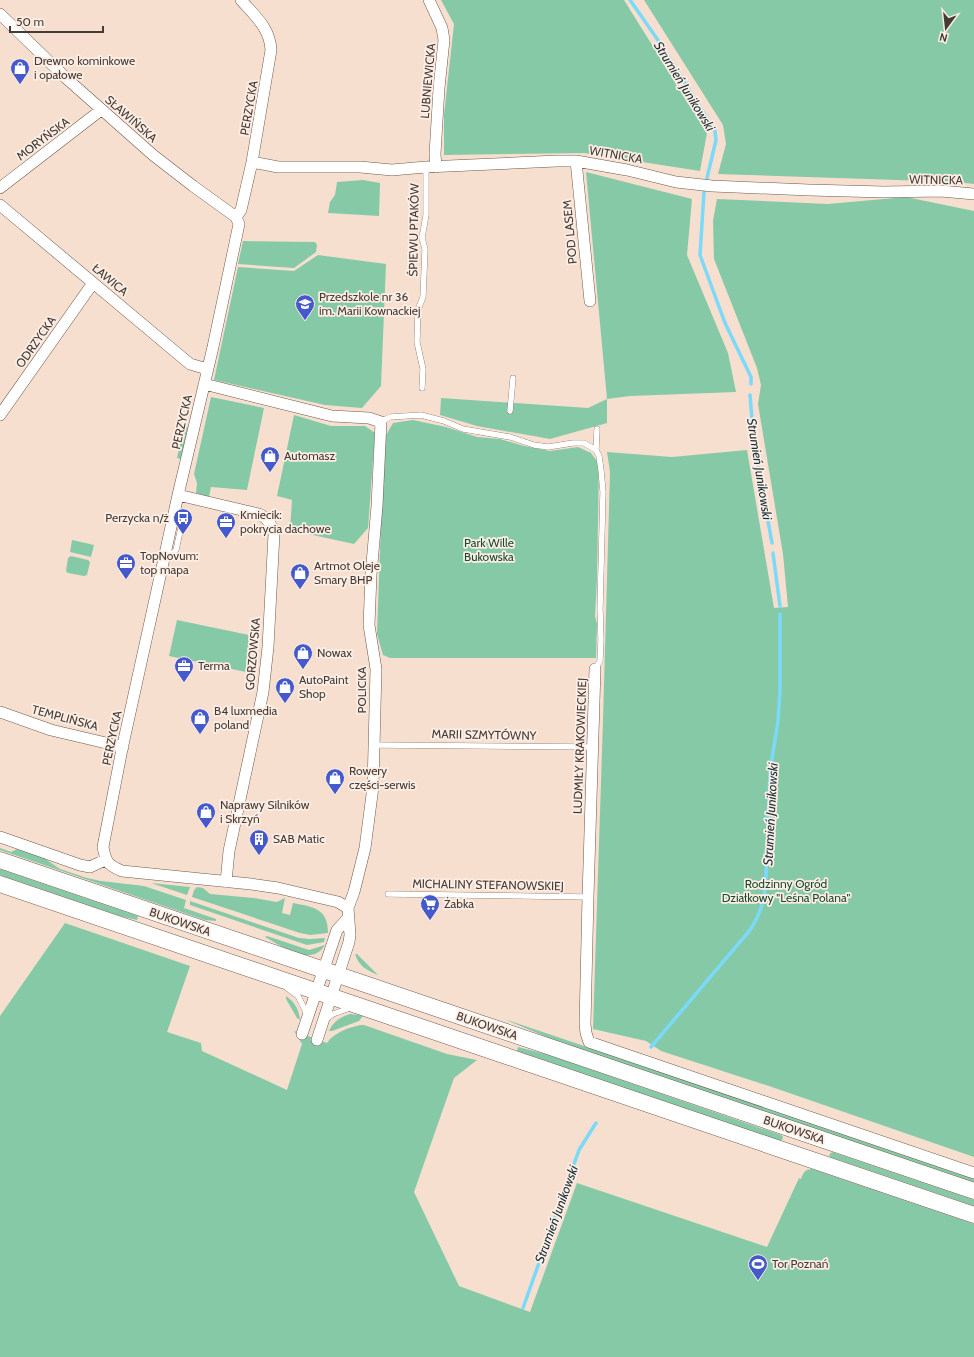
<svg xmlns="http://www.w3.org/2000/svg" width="974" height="1357" viewBox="0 0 974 1357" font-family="Cabin,sans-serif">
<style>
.green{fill:#86c9a7}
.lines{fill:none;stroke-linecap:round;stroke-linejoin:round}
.stream{stroke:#7bd9fa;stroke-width:3.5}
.lane-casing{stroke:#6e594c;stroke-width:6}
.street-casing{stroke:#6e594c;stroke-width:12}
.secondary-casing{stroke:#6e594c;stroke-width:17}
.lane{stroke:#fff;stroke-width:5.5}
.street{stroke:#fff;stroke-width:11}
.secondary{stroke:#fff;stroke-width:16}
.labels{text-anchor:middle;stroke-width:3.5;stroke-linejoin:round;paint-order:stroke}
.poi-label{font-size:12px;fill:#443b35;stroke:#fdeee5;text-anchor:start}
.street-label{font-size:12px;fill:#443b35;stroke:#fdeee5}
.park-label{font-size:12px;fill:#1a4833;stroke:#fdeee5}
.water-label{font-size:13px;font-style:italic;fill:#1b3138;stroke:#fdeee5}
</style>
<rect width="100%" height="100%" fill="#f7dfd0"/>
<path class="green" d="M441 0H624L707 133 700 171 584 153 444 155V115L454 24Z
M644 0H974V184L957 182 718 174 726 144 723 125Z
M586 172 692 199 687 255 728 353 736 392 630 396 607 399V423L550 439 477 426 440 415 441 398 588 408 607 399Z
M363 180 380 183 379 216 328 213 330 202 335 195 337 182Z
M906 197 974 211V1157L769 1086 661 1051 646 1041 593 1029 603 720 610 472 607 452 672 457 747 450 774 608 788 607 783 554 758 404 761 385 757 368 714 259 713 221 717 199 828 204Z
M243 241 315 242 317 245 316 252 294 268 238 264Z
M318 255 386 264 381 386 362 408 325 405 214 380 238 267 294 271Z
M211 397 264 408 247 490 211 487 209 497 196 493 197 483 194 474Z
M294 415 331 426H365L375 433 368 528 354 544 290 530 292 500 277 496Z
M413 420 446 427 477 437 500 439 524 446 550 451 578 447 591 453 599 464 597 579 595 616 597 624 596 658H390L383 655 377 634 384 439 393 423Z
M184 426 188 427 181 459 177 458Z
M72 540 94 545 91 557 70 552Z
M71 556 88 560 90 562 87 575 84 576 68 573 66 571 68 558Z
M177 620 249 635 246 672 169 656Z
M0 848 11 852 17 849 44 858 60 869 87 878 101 881 144 886 186 900 184 908 216 919V921L205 920 0 850Z
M0 869 138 916 137 920 120 916 0 875Z
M151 883 190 887 187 895Z
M197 887 203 888 210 894 254 898 277 902 285 898 282 913 290 915 293 903C313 907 328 908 328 933L310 935 300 933 192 897 194 890Z
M190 901 299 938 310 939 325 938 324 942 307 945 190 905Z
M65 923 190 966 167 1032 201 1043 202 1051 287 1090 302 1044 294 1031 327 1043C333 1033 353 1025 364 1025L447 1054 477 1060 454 1078 414 1192 459 1286 530 1312 577 1183 767 1247 799 1178 801 1179C803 1173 805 1169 812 1169L974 1224V1357H0V1016Z
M267 936 309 950 325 945C311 968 282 946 265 937Z
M355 954H357L378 975C366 970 359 966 355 954Z
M286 996C295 1002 299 1010 300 1020L297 1018 286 999Z
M350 1014 359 1015 363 1016 359 1021 332 1031H329C333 1022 340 1017 350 1014Z
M504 1019 974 1178V1183L556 1041Z
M518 1047 549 1055 781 1135 783 1137 782 1140 780 1141 517 1051Z
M832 1152 974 1200V1206L830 1157 829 1155Z"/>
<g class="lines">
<path class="stream" d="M630 0 660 43 715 131 716 140 707 178
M704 192 700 255 725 323 751 377V384
M750 395 754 444 772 543
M773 553 780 606
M651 1047 750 930C762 912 765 897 766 876L770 771 778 721 780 691V614
M523 1308 579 1150 596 1123"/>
<g class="lane-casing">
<path id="lane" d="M422 388 423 369 417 342 418 310 423 297 425 249 422 238 426 215V167
M510 411 513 378
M381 422 390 417 421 415 444 421 463 429 510 437 534 445 548 447 573 443H584L596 450
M166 559 176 550 183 518 176 507
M595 669 600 661 601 640 600 609 603 492 601 470 599 456 596 450 597 429
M374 745 593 747
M388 894 588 897
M287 988 298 996 307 1014
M326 1019 333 1014 350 1008"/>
</g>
<g class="street-casing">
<path id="street" d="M429 0 442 28 444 40 439 88 435 154 436 167
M0 14 66 78 153 155 193 186 236 217 239 224 213 347 178 495 122 749 103 847C106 863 108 865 122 871L251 884 278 888 338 902 348 908 350 935 349 942 317 1040
M576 161 590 301
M252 162 278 167H360L392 170 426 167 557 161H576L627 170 676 182 712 186 809 190 884 192 941 191 974 194
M0 188 101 110
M0 205 190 364 207 369
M236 217 241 210 252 162 271 50C270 28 255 16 241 0
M204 384 332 416 369 418 381 422 377 506 371 575 369 625 376 669 373 787 365 848 354 892 348 908
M0 415 93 283
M178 495 259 514C267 518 272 524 274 534L268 647 263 692 229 851 226 882
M595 669 588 897 585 1024 586 1033 589 1042 974 1173
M0 712 51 730 123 747
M0 837 80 865 90 867 105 860
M302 1034 337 930 349 917"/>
</g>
<g class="secondary-casing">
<path id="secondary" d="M0 860 974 1191
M0 884 974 1215"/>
</g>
<use href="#lane" class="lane"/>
<use href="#street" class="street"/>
<use href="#secondary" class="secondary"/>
</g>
<defs>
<g id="shop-pin" transform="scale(1)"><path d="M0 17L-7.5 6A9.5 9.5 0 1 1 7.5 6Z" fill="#4359cc" stroke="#fdeee5"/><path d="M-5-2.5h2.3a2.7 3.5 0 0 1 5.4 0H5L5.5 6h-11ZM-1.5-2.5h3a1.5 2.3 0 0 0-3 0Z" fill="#fff"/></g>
<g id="school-pin" transform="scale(1)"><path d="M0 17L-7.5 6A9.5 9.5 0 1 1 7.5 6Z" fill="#4359cc" stroke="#fdeee5"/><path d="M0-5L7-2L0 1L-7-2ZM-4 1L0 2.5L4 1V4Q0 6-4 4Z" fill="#fff"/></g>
<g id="bus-pin" transform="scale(1)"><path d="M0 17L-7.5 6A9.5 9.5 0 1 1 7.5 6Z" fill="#4359cc" stroke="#fdeee5"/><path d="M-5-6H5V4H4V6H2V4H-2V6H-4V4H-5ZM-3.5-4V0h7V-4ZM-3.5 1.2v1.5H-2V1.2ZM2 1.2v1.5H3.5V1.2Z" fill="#fff"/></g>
<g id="office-pin" transform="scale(1)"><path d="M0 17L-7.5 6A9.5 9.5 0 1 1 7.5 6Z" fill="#4359cc" stroke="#fdeee5"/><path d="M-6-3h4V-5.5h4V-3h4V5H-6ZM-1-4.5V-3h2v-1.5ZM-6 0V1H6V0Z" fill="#fff"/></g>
<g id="building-pin" transform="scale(1)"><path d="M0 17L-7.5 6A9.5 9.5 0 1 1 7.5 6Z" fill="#4359cc" stroke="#fdeee5"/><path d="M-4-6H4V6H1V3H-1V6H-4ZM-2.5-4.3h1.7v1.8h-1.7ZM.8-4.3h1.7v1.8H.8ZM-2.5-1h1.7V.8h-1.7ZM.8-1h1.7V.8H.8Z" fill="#fff"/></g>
<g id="supermarket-pin" transform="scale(1)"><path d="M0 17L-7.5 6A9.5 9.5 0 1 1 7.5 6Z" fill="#4359cc" stroke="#fdeee5"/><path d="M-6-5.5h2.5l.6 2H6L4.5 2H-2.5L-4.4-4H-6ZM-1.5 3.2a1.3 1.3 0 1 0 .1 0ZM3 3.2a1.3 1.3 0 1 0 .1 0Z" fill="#fff"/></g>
<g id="stadium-pin" transform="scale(1)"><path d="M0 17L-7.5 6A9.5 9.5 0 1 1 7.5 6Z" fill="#4359cc" stroke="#fdeee5"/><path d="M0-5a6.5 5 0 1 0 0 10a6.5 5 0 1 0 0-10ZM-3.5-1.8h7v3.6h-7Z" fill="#fff"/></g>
</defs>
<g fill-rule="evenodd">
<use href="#shop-pin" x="20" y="68"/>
<use href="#school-pin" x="305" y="304"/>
<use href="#shop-pin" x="270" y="456"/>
<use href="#bus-pin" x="183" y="518"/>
<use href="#office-pin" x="226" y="522"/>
<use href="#office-pin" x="126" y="563"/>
<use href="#shop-pin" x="300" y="573"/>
<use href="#shop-pin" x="303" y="653"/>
<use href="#office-pin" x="184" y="666"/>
<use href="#shop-pin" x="285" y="687"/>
<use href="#shop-pin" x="200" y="718"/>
<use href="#shop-pin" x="335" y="778"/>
<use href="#shop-pin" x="206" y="812"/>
<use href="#building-pin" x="259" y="839"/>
<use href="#supermarket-pin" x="430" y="904"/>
<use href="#stadium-pin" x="758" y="1264"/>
</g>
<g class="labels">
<g class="poi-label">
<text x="34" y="65">Drewno kominkowe<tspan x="34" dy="14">i opałowe</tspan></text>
<text x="319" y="301">Przedszkole nr 36<tspan x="319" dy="14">im. Marii Kownackiej</tspan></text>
<text x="284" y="460">Automasz</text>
<text x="240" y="519">Kmiecik:<tspan x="240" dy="14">pokrycia dachowe</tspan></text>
<text x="169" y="522" text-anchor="end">Perzycka n/ż</text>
<text x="140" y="560">TopNovum:<tspan x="140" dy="14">top mapa</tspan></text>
<text x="314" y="570">Artmot Oleje<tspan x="314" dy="14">Smary BHP</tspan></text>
<text x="317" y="657">Nowax</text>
<text x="198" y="670">Terma</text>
<text x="299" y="684">AutoPaint<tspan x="299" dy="14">Shop</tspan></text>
<text x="214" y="715">B4 luxmedia<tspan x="214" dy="14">poland</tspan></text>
<text x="349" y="775">Rowery<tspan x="349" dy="14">części-serwis</tspan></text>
<text x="220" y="809">Naprawy Silników<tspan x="220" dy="14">i Skrzyń</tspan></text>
<text x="273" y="843">SAB Matic</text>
<text x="444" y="908">Żabka</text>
<text x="772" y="1268">Tor Poznań</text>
</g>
<g class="street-label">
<text transform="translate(428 81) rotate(-85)" y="4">LUBNIEWICKA</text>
<text transform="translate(249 108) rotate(-80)" y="4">PERZYCKA</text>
<text transform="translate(131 119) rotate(41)" y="4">SŁAWIŃSKA</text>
<text transform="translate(43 139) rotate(-37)" y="4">MORYŃSKA</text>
<text transform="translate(616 155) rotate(10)" y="4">WITNICKA</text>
<text transform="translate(936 180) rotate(1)" y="4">WITNICKA</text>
<text transform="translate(414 230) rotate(-89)" y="4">ŚPIEWU PTAKÓW</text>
<text transform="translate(570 232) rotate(-95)" y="4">POD LASEM</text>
<text transform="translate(110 280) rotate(40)" y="4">ŁAWICA</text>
<text transform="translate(36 342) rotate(-55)" y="4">ODRZYCKA</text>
<text transform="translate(182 422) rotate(-77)" y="4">PERZYCKA</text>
<text transform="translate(253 654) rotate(-85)" y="4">GORZOWSKA</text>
<text transform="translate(362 690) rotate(-90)" y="4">POLICKA</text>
<text transform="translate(65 718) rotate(15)" y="4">TEMPLIŃSKA</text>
<text transform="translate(484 735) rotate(1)" y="4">MARII SZMYTÓWNY</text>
<text transform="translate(112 738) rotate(-78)" y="4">PERZYCKA</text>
<text transform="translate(580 746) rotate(-88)" y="4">LUDMIŁY KRAKOWIECKIEJ</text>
<text transform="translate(488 885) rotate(1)" y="4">MICHALINY STEFANOWSKIEJ</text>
<text transform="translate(180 922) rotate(19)" y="4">BUKOWSKA</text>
<text transform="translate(487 1026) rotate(19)" y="4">BUKOWSKA</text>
<text transform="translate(794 1130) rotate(19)" y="4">BUKOWSKA</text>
</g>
<g class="park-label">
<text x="489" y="547">Park Wille<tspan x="489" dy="14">Bukowska</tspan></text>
<text x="786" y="888">Rodzinny Ogród<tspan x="786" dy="14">Działkowy "Leśna Polana"</tspan></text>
</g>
<g class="water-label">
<text transform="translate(685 86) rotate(58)" y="5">Strumień Junikowski</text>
<text transform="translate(760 469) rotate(81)" y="5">Strumień Junikowski</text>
<text transform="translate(770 814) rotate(-87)" y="5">Strumień Junikowski</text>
<text transform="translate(556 1214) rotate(-70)" y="5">Strumień Junikowski</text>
</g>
</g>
<g transform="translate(946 28) rotate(195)" stroke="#fdeee5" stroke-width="3" paint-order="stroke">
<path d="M0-3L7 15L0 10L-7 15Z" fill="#443b35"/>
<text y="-6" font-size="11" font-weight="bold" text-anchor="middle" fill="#443b35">N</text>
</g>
<path d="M10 26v6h93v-6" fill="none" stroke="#443b35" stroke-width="2"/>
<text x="16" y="26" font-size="12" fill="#443b35" stroke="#fdeee5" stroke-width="3" paint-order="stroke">50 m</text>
</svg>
